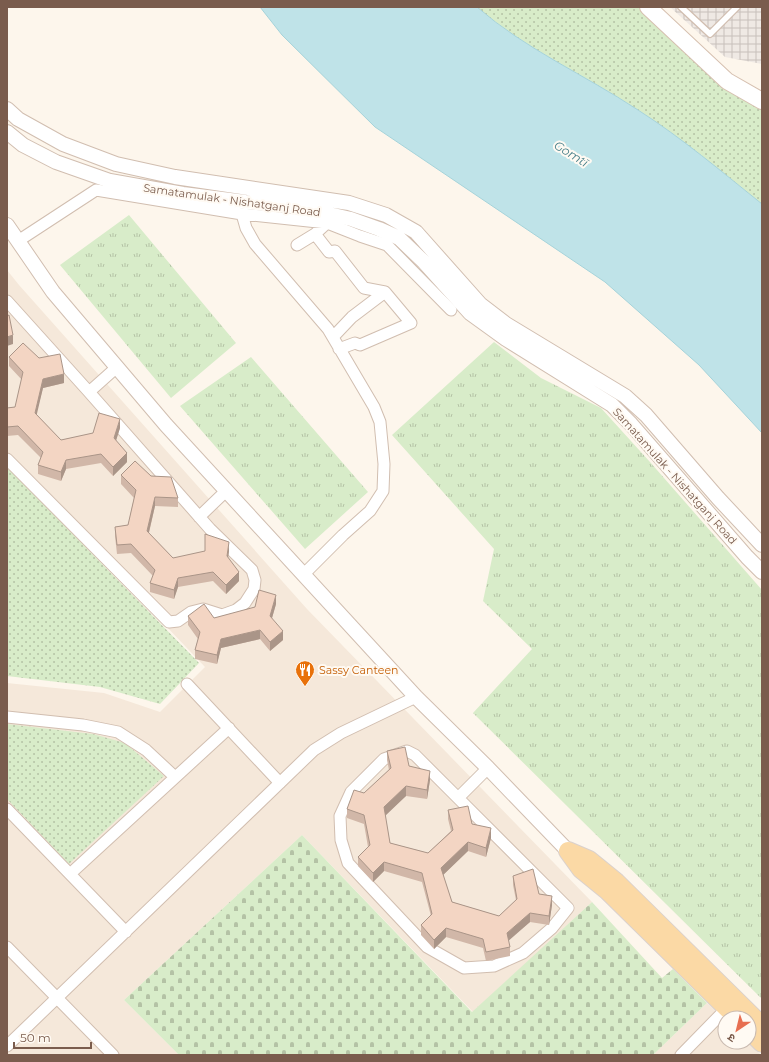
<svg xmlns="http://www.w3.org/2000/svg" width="769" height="1062" viewBox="0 0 769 1062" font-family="Montserrat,'Noto Sans Devanagari',sans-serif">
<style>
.residential{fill:#f5e8da}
.industrial{fill:url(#industrial-grid)}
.grass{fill:url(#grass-tufts)}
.cemetery{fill:url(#cemetery-stones)}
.park{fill:url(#park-dots)}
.water{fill:#bfe3e8;stroke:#a5d3da}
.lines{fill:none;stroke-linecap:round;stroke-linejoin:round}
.service-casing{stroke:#d1beb0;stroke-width:8}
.minor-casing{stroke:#d1beb0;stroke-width:13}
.tertiary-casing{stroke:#d1beb0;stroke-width:16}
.secondary-casing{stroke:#d6c0b0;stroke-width:18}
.primary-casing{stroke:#dad1cd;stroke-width:20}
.service{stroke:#fff;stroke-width:5.5}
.minor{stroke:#fff;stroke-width:11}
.tertiary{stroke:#fff;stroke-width:14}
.secondary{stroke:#fff;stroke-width:16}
.primary{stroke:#fbd9a5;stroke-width:18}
.wall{fill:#d1b7a8}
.shaded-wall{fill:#aa9588}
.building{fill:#f3d5c3;stroke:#aa9588}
.labels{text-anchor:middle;stroke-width:4;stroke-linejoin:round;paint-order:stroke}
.street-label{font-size:11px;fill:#7a5c4d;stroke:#fffaf3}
.food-label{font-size:11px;fill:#c56008;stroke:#fffaf3;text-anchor:start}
.water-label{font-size:12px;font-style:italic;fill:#437c86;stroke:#fffaf3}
</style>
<defs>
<pattern id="industrial-grid" width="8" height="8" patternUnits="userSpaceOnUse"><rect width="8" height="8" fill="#efe9e4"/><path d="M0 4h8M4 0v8" fill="none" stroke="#c7c0bb"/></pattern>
<pattern id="grass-tufts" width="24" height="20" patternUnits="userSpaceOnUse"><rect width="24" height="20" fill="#d8ecc9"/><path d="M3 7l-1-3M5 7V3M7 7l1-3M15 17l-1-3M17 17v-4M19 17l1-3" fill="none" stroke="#b4c2a5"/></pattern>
<pattern id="cemetery-stones" width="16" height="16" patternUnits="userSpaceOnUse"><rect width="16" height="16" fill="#d8ecc9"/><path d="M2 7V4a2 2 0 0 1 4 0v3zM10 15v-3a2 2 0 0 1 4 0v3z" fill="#b4c2a5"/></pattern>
<pattern id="park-dots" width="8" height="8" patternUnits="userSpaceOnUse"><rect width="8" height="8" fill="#d8ecc9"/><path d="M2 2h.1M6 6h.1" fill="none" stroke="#b4c2a5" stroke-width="1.8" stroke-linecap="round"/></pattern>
</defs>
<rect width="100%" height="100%" fill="#fdf6ec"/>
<path class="residential" d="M7 270 19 285 307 609 592 902 473 1012 302 835 124 1000 179 1055H7V683L104 693 160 712 205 667 7 459Z
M707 1003 725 1020V1042H748L761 1055H653Z"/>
<path class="industrial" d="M670 7H762V64L725 57Z"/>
<path class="grass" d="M129 215 236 343 171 398 60 265Z
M494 342 541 378 601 408 650 462 762 590V999L473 713 532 649 483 601 494 549 392 435Z
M251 357 368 492 305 549 180 406Z"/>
<path class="cemetery" d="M302 835 472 1012 592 902 662 978 673 969 707 1003 653 1055H179L124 1000Z"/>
<path class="park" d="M477 7H639L732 91 749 102 762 109V204C722 172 682 138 638 110 585 75 525 49 477 7Z
M7 467 199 663 160 704 100 687 7 676Z
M7 724 93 734 125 743 164 776 69 864 7 799Z"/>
<path class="water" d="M260 7H477C525 49 585 75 638 110 682 138 722 172 762 204V433L699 365 605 282 375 127 282 35Z"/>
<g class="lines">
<g class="service-casing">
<path id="service" d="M681 7 710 34 737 7"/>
</g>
<g class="minor-casing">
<path id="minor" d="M242 214 246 228 255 244 328 329 374 407 380 422 384 464 383 491 370 511 343 535 303 575
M327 223 315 234 329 252 335 251 364 288 385 292 411 323 360 345 355 343 339 349
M18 241 96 190 242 214 327 223 360 236 387 245 451 310
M297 245 315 234
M7 301 89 392 117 367
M333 337 352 317 385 292
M7 459 169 622 178 621 191 612 203 609 222 615 236 610 245 603 254 589 255 580 252 570 210 529 89 392
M199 517 226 491
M187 684 280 783
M7 717 83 725 118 732 146 750 175 777
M458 798 568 908 552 928 523 953 494 966 464 968 427 947 348 863 341 840 340 816 351 792 384 759 407 751 415 755 458 798 488 768
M7 809 126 932
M70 874 229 728
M7 947 113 1055
M7 1046 314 750 341 733 416 697
M681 1055 727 1008"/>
</g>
<g class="tertiary-casing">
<path id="tertiary" d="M7 109 18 119 63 144 116 164 175 177 349 203 386 215 416 232 480 304 506 324 625 396 646 415 718 498 762 545
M7 132 23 145 56 162 110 181 183 194 245 202 298 207 351 219 379 229 399 238 424 262 470 313 506 339 612 405 631 424 747 557 762 572
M7 225 53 292 166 425 416 697 488 768 568 851"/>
</g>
<g class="secondary-casing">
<path id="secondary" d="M648 7 727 81 762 101"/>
</g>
<g class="primary-casing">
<path id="primary" d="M737 1018 608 891 581 869 568 851 589 860 616 882 762 1026
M749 1030 762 1043"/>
</g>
<use href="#service" class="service"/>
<use href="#minor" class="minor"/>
<use href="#tertiary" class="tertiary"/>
<use href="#secondary" class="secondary"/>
<use href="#primary" class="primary"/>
</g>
<path class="wall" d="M9 357 64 383 43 388 36 414 61 440 120 428 116 440 127 462 113 476 101 463 66 469 61 481 38 474V465L41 458 18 435 7 436V408L15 407 22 380 9 366Z
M121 475 151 476 178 498V507L155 506 149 533 173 558 229 551 228 558 239 581 226 594 213 581 178 587 174 599 150 592V583L153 576 131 553 117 554 115 536V527L128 525 134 498 121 484Z
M276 604 272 618 283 640 270 651 260 639 221 648 217 664 195 659V650L198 639 188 625V616L214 618Z
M387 751 409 766 430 780 427 799 406 796 385 815 390 843 428 853 451 831 448 819V810L472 824 491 838 486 857 468 851 443 875 452 902 499 916 516 900 513 885V876L539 894 552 905 549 925 530 922 508 940 510 947V956L486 961 483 948 446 937 434 949 421 935V925L431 916 422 882 384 871 373 882 358 866V857L368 847 364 824 347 818V809L389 770 387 760Z"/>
<path class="shaded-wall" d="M13 335V344L7 346V337Z
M64 374V383L43 388 35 422V413L43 379Z
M120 419V428L114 447V438Z
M127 453V462L113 476V467Z
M66 460V469L61 481V472Z
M155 497V506L147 540V531Z
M229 542V551L227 565V556Z
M239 572V581L226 594V585Z
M178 578V587L174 599V590Z
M276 595V604L270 625V616Z
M260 630V639L221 648 217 664V655L221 639Z
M283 631V640L270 651V642Z
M430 771V780L427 799V790Z
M406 786V796L384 817V807Z
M491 828V838L486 857V848Z
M468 842V851L441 877V868Z
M384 862V871L373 882V873Z
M552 896V905L549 925V916Z
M530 913V922L507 942V933Z
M446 928V937L434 949V940Z"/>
<path class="building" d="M9 315 13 335 7 337V316Z
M23 343 39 358 60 354 64 374 43 379 35 413 61 440 93 433 99 413 120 419 114 438 127 453 113 467 101 454 66 460 61 472 38 465 43 452 18 426 7 427V408L15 407 23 372 9 357Z
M135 461 151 476 171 477 178 498 155 497 147 531 173 558 205 551V534L229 542 227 556 239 572 226 585 213 572 178 578 174 590 150 583 155 570 131 544 117 545 115 527 128 525 136 490 121 475Z
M259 590 276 595 270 616 283 631 270 642 260 630 221 639 217 655 195 650 200 632 188 616 204 604 214 618 255 607Z
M405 747 409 766 430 771 427 790 406 786 384 807 390 843 428 853 453 830 448 810 468 806 472 824 491 828 486 848 468 842 441 868 452 902 499 916 517 899 513 876 533 869 539 894 552 896 549 916 530 913 507 933 510 947 486 952 483 939 446 928 434 940 421 925 432 914 422 873 384 862 373 873 358 857 370 845 364 815 347 809 354 790 364 793 391 768 387 751Z"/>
<defs>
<g id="restaurant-pin" transform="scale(1)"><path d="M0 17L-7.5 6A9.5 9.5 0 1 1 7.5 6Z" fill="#e8710a" stroke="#fffaf3"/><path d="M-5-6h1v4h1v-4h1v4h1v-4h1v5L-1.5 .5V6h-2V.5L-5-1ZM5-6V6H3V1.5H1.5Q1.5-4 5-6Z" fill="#fff"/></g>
</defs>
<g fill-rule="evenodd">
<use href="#restaurant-pin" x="305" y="670"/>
</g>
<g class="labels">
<g class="street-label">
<text transform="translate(232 200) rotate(8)" y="4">Samatamulak - Nishatganj Road</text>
<text transform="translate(675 476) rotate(48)" y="4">Samatamulak - Nishatganj Road</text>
</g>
<g class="food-label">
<text x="319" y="674">Sassy Canteen</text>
</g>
<g class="water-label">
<text transform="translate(571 154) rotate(32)" y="4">Gomtī</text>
</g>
</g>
<rect width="769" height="1062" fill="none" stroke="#7a5c4d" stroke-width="16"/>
<g transform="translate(737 1030) rotate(215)"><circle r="19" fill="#fffaf3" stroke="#cabbb1"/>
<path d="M0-3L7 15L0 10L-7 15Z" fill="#e76f51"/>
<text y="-6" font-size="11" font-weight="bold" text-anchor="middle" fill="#7a5c4d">उ</text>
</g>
<path d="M14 1042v6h77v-6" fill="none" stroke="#7a5c4d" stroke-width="2"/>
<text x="20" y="1042" font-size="12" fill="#7a5c4d" stroke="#fffaf3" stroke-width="3" paint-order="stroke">50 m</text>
</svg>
